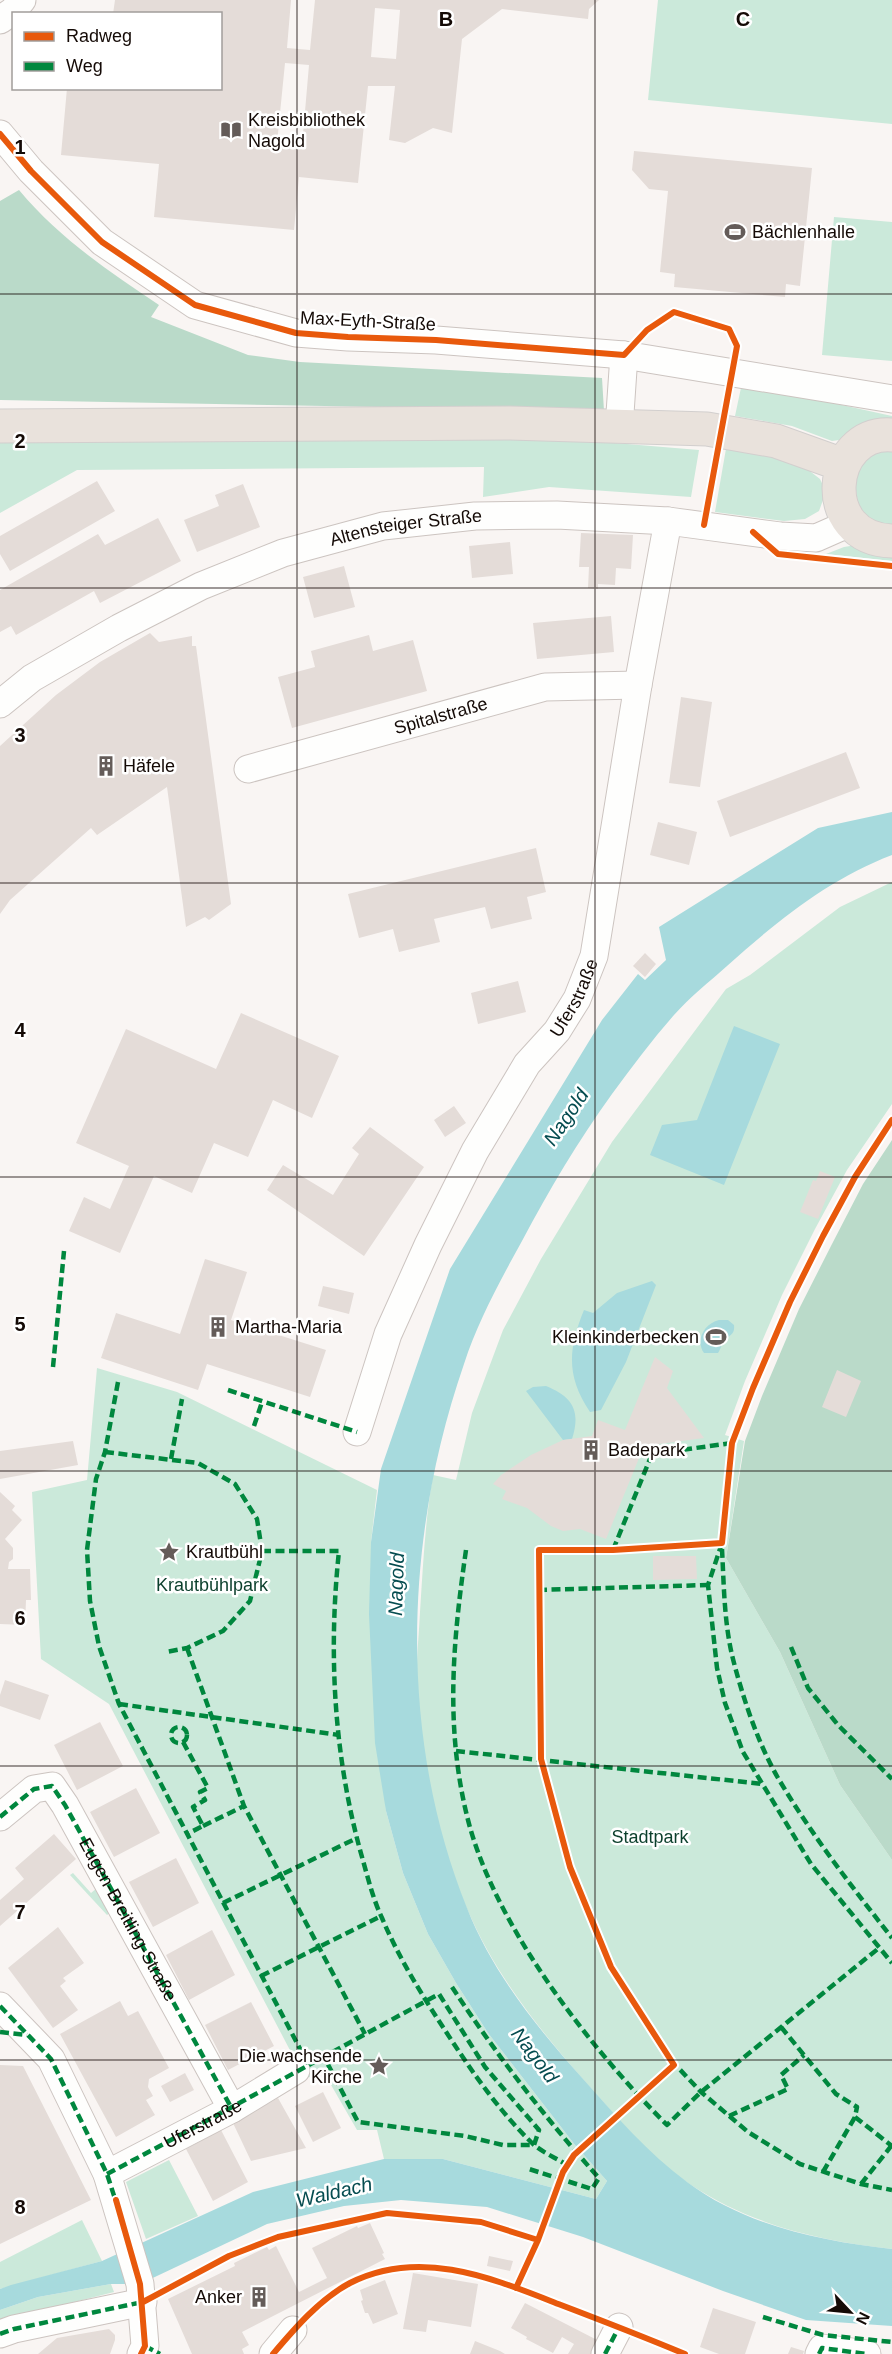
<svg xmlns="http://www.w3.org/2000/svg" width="892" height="2354" viewBox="0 0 892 2354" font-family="Helvetica,sans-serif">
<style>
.green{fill:#cbe9da}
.forest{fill:#badac9}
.water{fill:#a7dadd}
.building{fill:#e4dcd8;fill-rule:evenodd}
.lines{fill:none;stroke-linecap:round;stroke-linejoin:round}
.minor-casing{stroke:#ccc4c0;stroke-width:29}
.major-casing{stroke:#d2cfce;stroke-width:35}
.minor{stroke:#fefefd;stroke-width:27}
.major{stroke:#e9e2dc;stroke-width:33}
.quiet{stroke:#00873e;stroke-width:4.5;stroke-dasharray:9 4.5;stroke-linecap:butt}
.cycleway-casing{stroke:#fff;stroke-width:10}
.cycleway{stroke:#e8590c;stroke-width:6}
.grid{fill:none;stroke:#140a06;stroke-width:1.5;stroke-opacity:0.55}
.labels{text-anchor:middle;stroke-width:5;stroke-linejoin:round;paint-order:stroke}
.poi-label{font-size:18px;fill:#140a06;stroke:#fff;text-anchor:start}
.street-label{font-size:18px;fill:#140a06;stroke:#fff}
.park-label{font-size:18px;fill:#0b3f2c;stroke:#fff}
.water-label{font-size:20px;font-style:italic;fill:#054c50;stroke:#fff}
.grid-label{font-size:20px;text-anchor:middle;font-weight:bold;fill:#140a06;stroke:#fff;stroke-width:5;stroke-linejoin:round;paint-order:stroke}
</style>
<rect width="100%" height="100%" fill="#f9f5f3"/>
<path class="green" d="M658 0H892V124L648 100Z
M834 217 892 222V361L822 355Z
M742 383 892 416V428L854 438 832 441 792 426 735 416Z
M567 439 699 450 691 497 549 487 483 497 484 467 77 470 0 513V440Z
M727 443 802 465 820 479 826 492 819 511 805 519 784 521 715 512Z
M892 446V530L860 517 853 470 862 457Z
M863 544 892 547V561L826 554 844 547Z
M892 882V1104L847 1170 815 1229 782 1295 745 1381 725 1435 744 1441 726 1558 780 1652 840 1785 892 1860V2249C821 2241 751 2225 691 2185 651 2159 620 2120 589 2086 542 2033 496 1976 468 1911 440 1848 419 1751 417 1683 416 1660 419 1635 420 1612 423 1566 425 1521 433 1475L456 1480 472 1413 503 1330 541 1259 612 1142 726 989 750 975 840 907Z
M97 1368 177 1392 377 1490 371 1542 386 1811 403 1873 428 1934 456 1983 488 2033 575 2145 607 2181 596 2199 443 2159H384L377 2130H357L323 2071 305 2079 109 1704 41 1659 32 1492 87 1480Z
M73 1873 91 1893 103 1883 117 1907 107 1915 70 1875Z
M169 2160 198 2216 146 2239 126 2182Z
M82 2220 102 2261 0 2289V2262Z
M111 2284 114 2292 0 2321V2310L38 2297Z"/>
<path class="forest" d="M19 190C58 237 108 271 159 305L151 317 248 355 300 362 602 378 604 411 0 400V201Z
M892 1140V1860L840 1785 780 1652 726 1558 745 1441 762 1396 799 1309 832 1244 863 1184Z"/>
<path class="water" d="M892 812V855C829 879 777 921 727 966 709 982 690 997 674 1015 652 1040 632 1067 612 1094 578 1141 549 1190 522 1241 500 1281 478 1321 464 1364 404 1537 398 1737 467 1908 492 1972 538 2029 584 2080 616 2116 648 2153 687 2182 746 2226 821 2241 892 2249V2326L806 2320 723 2291 583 2237 487 2207 401 2200 344 2206 267 2224 140 2284H111L38 2297 0 2310V2289L11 2285 102 2261 253 2192 384 2159H443L596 2199 607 2181 575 2145 488 2033 456 1983 428 1934 403 1873 386 1811 375 1743 369 1614 371 1542 381 1469 450 1269 602 1020 638 974 645 980 666 960 659 927 818 828Z
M734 1026 780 1044 724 1185 650 1155 662 1125 697 1120Z
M652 1281 656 1285 626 1362 601 1410 590 1412C566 1376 568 1349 584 1310L593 1313 617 1293Z
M719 1320H728L734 1325C735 1335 730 1334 725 1340 721 1344 721 1349 718 1353H704C695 1340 704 1324 719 1320Z
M546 1386C573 1397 581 1411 572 1439L563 1440 526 1391 533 1387Z"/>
<path class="building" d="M115 0H291L287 48 310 50 315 0H599L589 9 588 19 502 9 462 39 452 133 433 128 405 143 389 140 395 86H368L358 183 299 177 294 230 154 217 159 164 61 155 67 88H220V14H113ZM375 8 400 10 396 59 371 57ZM285 63 309 65 302 146 277 143Z
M634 151 812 168 800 286 786 284 785 297 674 287 675 274 660 272 668 191 649 189 632 170Z
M97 481 115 511 10 571 0 554V536Z
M243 484 260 527 197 552 184 520 219 506 215 495Z
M158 518 181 561 100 603 94 591 16 635 11 626 0 632V590L98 534 105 545Z
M581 533 633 535 631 569 616 568 615 585 598 584V589L588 588 589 567H579Z
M510 542 513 574 472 578 469 546Z
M344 566 355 607 314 618 303 577Z
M611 616 614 652 537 659 533 623Z
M150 633 159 642 192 636V646H196L231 904 209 920 205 917 186 927 167 787 97 835 91 828 10 900 0 914V746L56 695 100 662Z
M369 635 373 651 413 640 427 691 292 728 278 677 315 667 311 651Z
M681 697 712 702 700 787 669 783Z
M846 752 860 788 730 837 717 801Z
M658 822 697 832 689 865 650 855Z
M536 848 546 892 527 897 532 919 491 929 485 907 434 919 440 942 399 952 393 929 359 938 348 894Z
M645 953 656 964 645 977 633 966Z
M518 981 526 1012 478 1024 471 993Z
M241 1013 339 1056 312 1118 273 1100 248 1157 214 1143 192 1193 154 1176 120 1253 69 1231 84 1197 110 1209 129 1166 76 1143 126 1029 216 1069Z
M454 1106 466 1123 445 1137 434 1120Z
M370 1127 424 1167 364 1256 267 1190 283 1165 333 1195 359 1154 352 1148Z
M820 1171 835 1177 818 1219 800 1212 813 1180 816 1181Z
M205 1259 247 1272 231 1320 326 1350 310 1397 207 1364 198 1390 101 1358 116 1313 180 1334Z
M323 1286 354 1293 349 1314 318 1306Z
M655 1357 673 1371 667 1388 704 1438 644 1446 606 1539 580 1529 563 1531 551 1526 527 1508 502 1499 506 1491 493 1484 501 1475 531 1455 563 1440 592 1436 598 1420 625 1430Z
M837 1370 861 1381 846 1417 822 1407Z
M73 1441 78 1465 0 1479V1451Z
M0 1492 15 1506 12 1510 22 1520 5 1539 13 1548V1559L9 1562 8 1569H30L31 1600H26L25 1625 0 1624Z
M653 1556H696L697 1579 653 1580Z
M5 1680 49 1695 40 1720 0 1706V1695Z
M100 1722 123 1766 77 1790 54 1745Z
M136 1788 160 1833 114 1857 90 1812Z
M54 1834 76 1859 0 1926V1900L24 1879 15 1868Z
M176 1858 199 1903 153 1927 129 1882Z
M58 1927 84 1963 63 1978 66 1981 60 1986 78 2010 53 2028 8 1968Z
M212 1930 235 1975 189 2000 166 1955Z
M120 2001 128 2016 138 2011 169 2068 149 2079 148 2087 153 2096 146 2100 155 2115 116 2137 60 2034Z
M251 2002 274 2046 228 2070 205 2025Z
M0 2065 23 2066 91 2200 0 2244Z
M185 2073 194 2090 170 2102 161 2086Z
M323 2092 341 2128 313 2142 295 2106Z
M278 2098 306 2148 251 2161 233 2123Z
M221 2130 248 2182 213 2201 186 2149Z
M370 2223 384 2253 382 2254 385 2259 242 2332 249 2345 242 2349 244 2354H192L168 2299 235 2266 234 2263 267 2247 269 2250 276 2246 299 2292 327 2278 312 2248 357 2226 358 2228Z
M489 2256 513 2261 510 2271 487 2266Z
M413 2273 478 2284 471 2327 428 2320 426 2332 403 2329Z
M385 2280 398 2314 373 2324 368 2313H365L361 2301 363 2300 360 2290Z
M525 2303 601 2342 596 2354H568L574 2344 562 2337 553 2353 526 2339 527 2337 511 2328Z
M713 2308 756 2322 745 2354H719L700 2347Z
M109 2329 115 2335V2340L110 2354H38L57 2338Z
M475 2341 500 2351 505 2354H470Z
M791 2347 804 2351 803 2354H788Z"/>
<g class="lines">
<g class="minor-casing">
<g id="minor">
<path d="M0 20 13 11 22 0"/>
<path d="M0 134 31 171 102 242 195 305 296 333 348 337 436 340 624 355 892 399"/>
<path d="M619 428 624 355"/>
<path id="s1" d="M0 704 32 678 119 628 201 586 283 553 383 526 475 516 557 515 668 521 780 536 816 538 850 523"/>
<path id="s2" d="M248 769 545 687 638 685"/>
<path id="s3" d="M357 1432 388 1334 428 1245 475 1151 527 1064 557 1031 577 999 594 956 638 685 668 521"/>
<path d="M0 1817 34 1789 52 1786 65 1805 232 2109"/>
<path d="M0 2006 51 2059 107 2174 140 2284 145 2346 141 2354"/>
<path id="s4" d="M107 2174 232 2109 296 2070"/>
<path d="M0 2334 14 2329 143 2302"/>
<path d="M273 2354 293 2330"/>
<path d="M605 2354 619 2327"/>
<path d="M819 2354 822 2348 867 2354"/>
</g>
</g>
<g class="major-casing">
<path id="major" d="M0 426 510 423 707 429 776 441 843 465
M892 435C827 430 816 539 892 541"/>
</g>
<use href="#minor" class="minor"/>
<use href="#major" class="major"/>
<g class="quiet">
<path d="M53 1367 64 1251"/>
<path d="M118 1382 105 1452 96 1479 87 1550 90 1601 99 1646 119 1704 308 2064"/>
<path d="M228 1390 357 1432"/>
<path d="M254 1426 262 1402"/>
<path d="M105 1452 198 1463 235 1484 257 1519 262 1551 250 1601 223 1631 187 1648 166 1652"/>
<path d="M171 1459 182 1399"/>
<path d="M722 1543 708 1585 717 1668 725 1703 743 1752 811 1864 892 1963"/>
<path d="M722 1549C724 1586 724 1626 734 1663 744 1701 758 1743 778 1778 811 1834 852 1887 892 1938"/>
<path d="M466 1550C453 1640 445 1726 467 1816 493 1924 589 2047 667 2125L701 2092 879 1948"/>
<path d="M613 1550 652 1454 732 1443"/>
<path d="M262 1551H339C328 1654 334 1758 362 1857 368 1878 373 1899 382 1918 401 1963 427 2003 454 2044 477 2079 503 2115 533 2144 542 2152 556 2158 567 2165"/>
<path d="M538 1590 708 1585"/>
<path d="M791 1647 808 1688 838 1725 892 1779"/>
<path d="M187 1648 244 1806 365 2034"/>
<path d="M119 1704 339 1735"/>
<circle cx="179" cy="1735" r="8"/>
<path d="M183 1742 208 1788 200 1792 205 1800 193 1807 203 1826 187 1834"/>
<path d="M456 1751 763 1784"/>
<path id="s5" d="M0 1817 34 1789 52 1786 65 1805 232 2109"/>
<path d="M203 1826 244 1806"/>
<path d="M223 1903 357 1838"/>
<path d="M261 1976 381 1916"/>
<path d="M452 1987C496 2054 545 2118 599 2178L592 2189 529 2169"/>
<path d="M0 2006 51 2059 107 2174 117 2205"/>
<path d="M781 2027 836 2094 857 2107 855 2117 892 2146"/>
<path d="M0 2032 27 2035"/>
<path d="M671 2060 701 2092 748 2132 800 2164 861 2184 892 2190"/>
<path d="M729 2116 788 2089 781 2075 804 2055"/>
<path d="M823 2172 855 2117"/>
<path d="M107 2174C219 2115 328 2054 439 1994L485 2067 539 2130 534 2145H503L465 2136 358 2122 324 2057"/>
<path d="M861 2184 892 2145"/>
<path d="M763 2317 823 2335 892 2342"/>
<path d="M0 2334 14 2329 143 2302"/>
<path d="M145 2346 160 2354"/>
<path d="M605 2354 619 2327"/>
<path d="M819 2354 822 2348 867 2354"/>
</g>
<g class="cycleway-casing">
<path id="cycleway" d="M0 134 31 171 102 242 195 305 296 333 348 337 436 340 624 355 647 330 674 312 729 329 737 346 704 525
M753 532 778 554 892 566
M116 2200 140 2284 145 2346 141 2354
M516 2288 538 2240 563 2172 574 2155 674 2065 611 1967 570 1867 541 1759 539 1550H613L722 1543 732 1443 753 1388 790 1302 823 1236 855 1177 892 1120
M143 2302 229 2256 278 2237 387 2213 481 2222 538 2240
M273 2354C295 2328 320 2299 350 2283 421 2247 494 2279 561 2305 603 2321 644 2337 685 2354"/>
</g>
<use href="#cycleway" class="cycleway"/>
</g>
<path class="grid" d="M297 0V2354M595 0V2354M0 294H892M0 588H892M0 883H892M0 1177H892M0 1471H892M0 1766H892M0 2060H892"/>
<defs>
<g id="library-bare" transform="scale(1.62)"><path d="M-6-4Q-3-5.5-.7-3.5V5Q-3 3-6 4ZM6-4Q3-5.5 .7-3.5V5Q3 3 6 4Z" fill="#645c59" stroke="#fff" stroke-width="2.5" paint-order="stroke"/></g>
<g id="stadium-bare" transform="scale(1.62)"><path d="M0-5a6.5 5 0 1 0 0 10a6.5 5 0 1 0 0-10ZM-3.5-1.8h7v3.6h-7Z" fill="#645c59" stroke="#fff" stroke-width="2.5" paint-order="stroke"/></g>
<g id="building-bare" transform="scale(1.62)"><path d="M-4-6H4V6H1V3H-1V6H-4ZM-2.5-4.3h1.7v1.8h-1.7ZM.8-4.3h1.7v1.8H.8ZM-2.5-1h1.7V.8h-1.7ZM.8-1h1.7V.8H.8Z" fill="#645c59" stroke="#fff" stroke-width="2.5" paint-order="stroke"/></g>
<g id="sight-bare" transform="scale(1.62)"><path d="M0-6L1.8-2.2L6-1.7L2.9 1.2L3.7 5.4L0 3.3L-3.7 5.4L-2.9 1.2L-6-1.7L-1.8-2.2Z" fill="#645c59" stroke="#fff" stroke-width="2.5" paint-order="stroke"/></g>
</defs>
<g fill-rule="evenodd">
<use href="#library-bare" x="231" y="130"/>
<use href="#stadium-bare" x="735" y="232"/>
<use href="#building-bare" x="106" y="766"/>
<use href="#building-bare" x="218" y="1327"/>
<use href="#stadium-bare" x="716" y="1337"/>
<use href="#building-bare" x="591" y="1450"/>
<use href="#sight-bare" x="169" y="1552"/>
<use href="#sight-bare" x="379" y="2066"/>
<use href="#building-bare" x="259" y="2297"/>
</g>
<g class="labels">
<g class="poi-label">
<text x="248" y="126">Kreisbibliothek<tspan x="248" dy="21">Nagold</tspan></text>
<text x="752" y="238">Bächlenhalle</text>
<text x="123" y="772">Häfele</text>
<text x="235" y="1333">Martha-Maria</text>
<text x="699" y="1343" text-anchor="end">Kleinkinderbecken</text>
<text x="608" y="1456">Badepark</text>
<text x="186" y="1558">Krautbühl</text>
<text x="362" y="2062" text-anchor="end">Die wachsende<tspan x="362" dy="21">Kirche</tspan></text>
<text x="242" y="2303" text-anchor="end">Anker</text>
</g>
<g class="street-label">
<text transform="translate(368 321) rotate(3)" y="6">Max-Eyth-Straße</text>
<text dy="6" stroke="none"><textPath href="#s1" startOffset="448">Altensteiger Straße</textPath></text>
<text dy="6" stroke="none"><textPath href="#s2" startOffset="200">Spitalstraße</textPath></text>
<text dy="6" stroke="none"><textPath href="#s3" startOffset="489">Uferstraße</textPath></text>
<text dy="6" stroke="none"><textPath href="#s5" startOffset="216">Eugen-Breitling-Straße</textPath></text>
<text dy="6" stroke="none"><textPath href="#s4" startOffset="108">Uferstraße</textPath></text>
</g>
<g class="park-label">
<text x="212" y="1591">Krautbühlpark</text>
<text x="650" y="1843">Stadtpark</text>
</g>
<g class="water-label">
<text transform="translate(566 1117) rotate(-56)" y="7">Nagold</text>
<text transform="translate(396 1584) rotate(-88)" y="7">Nagold</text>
<text transform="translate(535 2055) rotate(53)" y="7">Nagold</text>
<text transform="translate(334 2192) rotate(-13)" y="7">Waldach</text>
</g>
</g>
<g class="grid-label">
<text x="446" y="26">B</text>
<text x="743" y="26">C</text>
<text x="20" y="154">1</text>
<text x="20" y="448">2</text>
<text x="20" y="742">3</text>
<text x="20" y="1037">4</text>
<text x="20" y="1331">5</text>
<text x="20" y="1625">6</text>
<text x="20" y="1919">7</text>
<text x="20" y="2214">8</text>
</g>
<rect x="12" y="12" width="210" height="78" fill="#ffffff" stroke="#a19d9b" stroke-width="1.5"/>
<rect x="24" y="32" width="30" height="9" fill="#e8590c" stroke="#a19d9b" stroke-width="1.5"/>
<text x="66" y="42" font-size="18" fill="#140a06">Radweg</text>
<rect x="24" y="62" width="30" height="9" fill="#00873e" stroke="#a19d9b" stroke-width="1.5"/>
<text x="66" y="72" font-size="18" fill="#140a06">Weg</text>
<g transform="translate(850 2312) rotate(116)" stroke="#ffffff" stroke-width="4.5" paint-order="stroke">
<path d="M0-4.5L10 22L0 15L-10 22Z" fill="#140a06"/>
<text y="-9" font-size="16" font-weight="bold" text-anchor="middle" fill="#140a06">N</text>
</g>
</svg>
